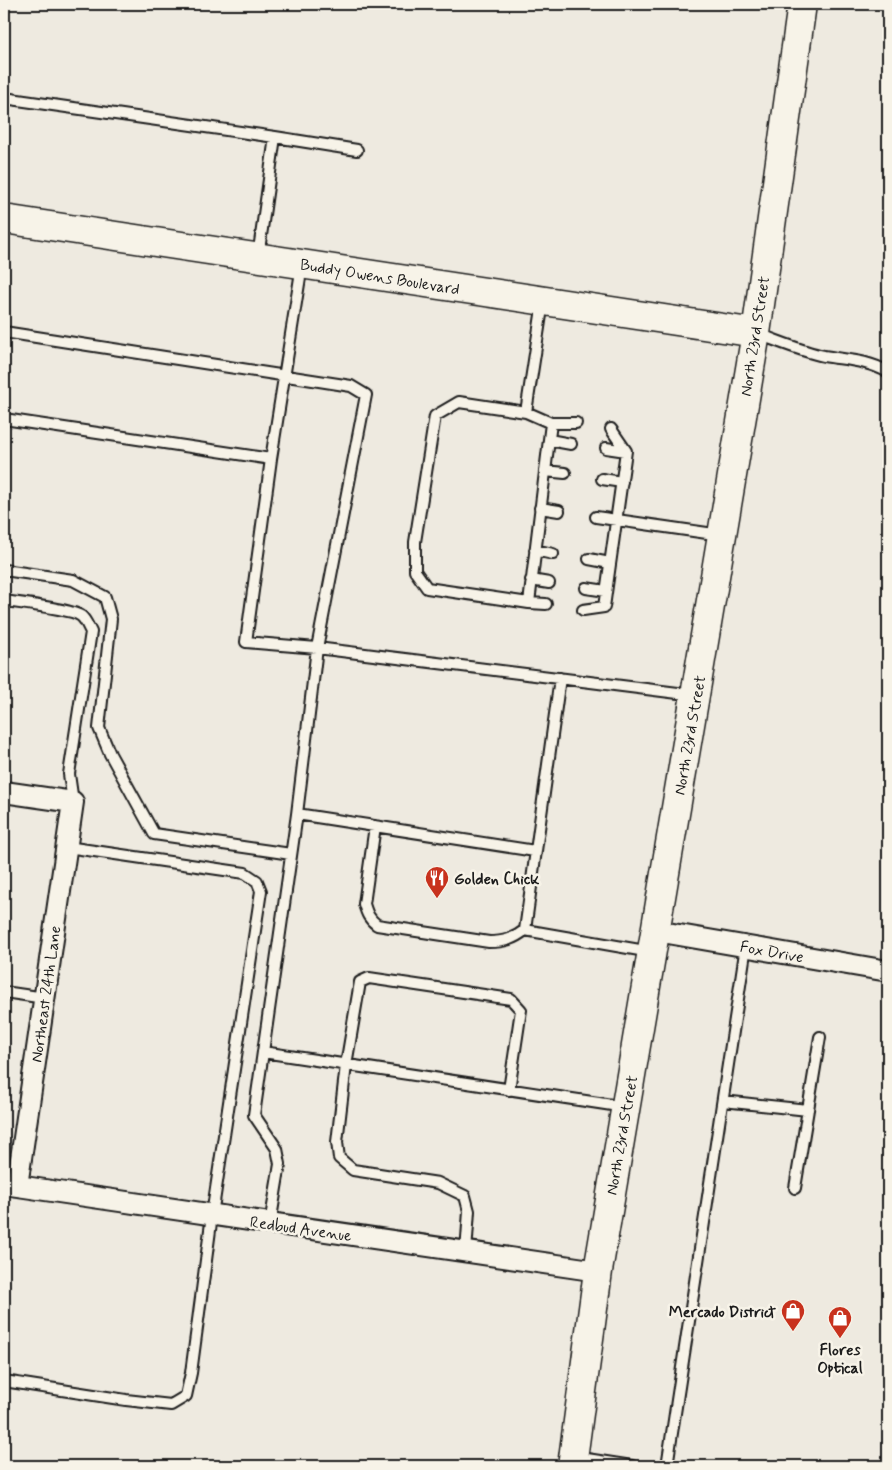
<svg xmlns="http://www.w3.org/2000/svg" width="892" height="1470" viewBox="0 0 892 1470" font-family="Mynerve,sans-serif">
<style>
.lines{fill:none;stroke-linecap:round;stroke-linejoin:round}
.lane-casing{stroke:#1c1c1c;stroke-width:14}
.street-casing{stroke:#1c1c1c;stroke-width:24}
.secondary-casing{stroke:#1c1c1c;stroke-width:31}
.lane{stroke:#f7f3e8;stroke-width:10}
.street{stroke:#f7f3e8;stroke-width:20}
.secondary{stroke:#f7f3e8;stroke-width:28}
.labels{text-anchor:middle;stroke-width:5;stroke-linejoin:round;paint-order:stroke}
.street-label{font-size:16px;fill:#1c1c1c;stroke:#f7f3e8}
.poi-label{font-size:16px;font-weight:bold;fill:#1c1c1c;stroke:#f7f3e8;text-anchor:start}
</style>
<rect width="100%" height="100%" fill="#eeeae0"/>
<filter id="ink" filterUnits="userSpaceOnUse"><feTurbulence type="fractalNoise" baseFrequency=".02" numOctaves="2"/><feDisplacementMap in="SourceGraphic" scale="10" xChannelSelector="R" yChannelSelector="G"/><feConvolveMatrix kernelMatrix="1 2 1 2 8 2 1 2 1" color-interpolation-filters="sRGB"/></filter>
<g filter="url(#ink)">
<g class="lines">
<g class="lane-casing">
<path id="lane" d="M4 98 275 137
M258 257 275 137 357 150
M302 265 271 459 246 642 317 648 694 695
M4 332 351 386 366 395 317 648 297 814 254 1115 277 1149 280 1164 270 1224
M758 334C778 341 804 352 824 356 847 360 867 360 888 372
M526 412 459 402 435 416 415 542V571L427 588 529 603 551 423 526 412 543 302
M4 419 271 459
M551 423H576
M549 440 571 444
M606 448 626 451
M545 471 565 473
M602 479 622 482
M540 508 559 511
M596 517 721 535
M535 550 553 554
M589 559 610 563
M4 570 73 580 105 597 111 619 99 728 110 754 154 834 291 854
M531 580 549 583
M586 588 606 591
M4 601C18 603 72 609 81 616 86 620 88 627 91 632L69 774 73 802
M529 603 546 604
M583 610 604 607 626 451 611 429
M560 678 525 930 651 952
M297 814 535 851
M375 826 364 904C367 914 369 919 377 925L489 942C504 942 514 939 525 930
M4 992 45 998
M263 1052 625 1107
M723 1101 808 1110
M795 1188 820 1037
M466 1252 469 1211 465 1196 438 1183 353 1170 339 1158 337 1142 346 1065 360 982 369 978 511 999 521 1010 509 1090
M4 1381 126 1400 171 1405 186 1396 191 1373 212 1215 261 891 257 881 245 873 67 847
M574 1457 632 1466
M667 1466 746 946"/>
</g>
<g class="street-casing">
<path id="street" d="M4 792 73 802 17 1186
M656 931 888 971
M4 1184 598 1271"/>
</g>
<g class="secondary-casing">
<path id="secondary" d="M4 219 756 333
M572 1466 598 1271 756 333 802 4"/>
</g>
<use href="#lane" class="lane"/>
<use href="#street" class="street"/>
<use href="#secondary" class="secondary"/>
</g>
</g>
<defs>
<g id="restaurant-pin" transform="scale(1.25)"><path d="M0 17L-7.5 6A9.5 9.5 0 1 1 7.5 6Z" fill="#c8321e" stroke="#f7f3e8"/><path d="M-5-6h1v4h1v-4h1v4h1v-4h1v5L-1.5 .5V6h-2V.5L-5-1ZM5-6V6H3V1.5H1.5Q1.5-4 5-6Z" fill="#fff"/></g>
<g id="shop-pin" transform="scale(1.25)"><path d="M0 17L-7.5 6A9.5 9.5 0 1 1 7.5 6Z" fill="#c8321e" stroke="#f7f3e8"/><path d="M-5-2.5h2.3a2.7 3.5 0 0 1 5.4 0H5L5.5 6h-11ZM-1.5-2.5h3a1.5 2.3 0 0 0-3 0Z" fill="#fff"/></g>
</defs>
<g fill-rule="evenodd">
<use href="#restaurant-pin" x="437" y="878"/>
<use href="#shop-pin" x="793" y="1311"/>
<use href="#shop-pin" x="840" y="1318"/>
</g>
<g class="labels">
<g class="street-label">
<text transform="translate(380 276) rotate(9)" y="6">Buddy Owens Boulevard</text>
<text transform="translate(754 336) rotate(-81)" y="6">North 23rd Street</text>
<text transform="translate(689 735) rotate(-80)" y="6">North 23rd Street</text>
<text transform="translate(772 951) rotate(10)" y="6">Fox Drive</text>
<text transform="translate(45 994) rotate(-82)" y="6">Northeast 24th Lane</text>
<text transform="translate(621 1135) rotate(-80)" y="6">North 23rd Street</text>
<text transform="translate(301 1228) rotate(8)" y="6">Redbud Avenue</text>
</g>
<g class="poi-label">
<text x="454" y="884">Golden Chick</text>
<text x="776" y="1317" text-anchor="end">Mercado District</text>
<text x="840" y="1355" text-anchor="middle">Flores<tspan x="840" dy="18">Optical</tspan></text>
</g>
</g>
<rect width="892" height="1470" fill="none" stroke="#f7f3e8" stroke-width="20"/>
<rect x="10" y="10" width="872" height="1450" fill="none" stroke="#1c1c1c" stroke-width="2" filter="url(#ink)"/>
</svg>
